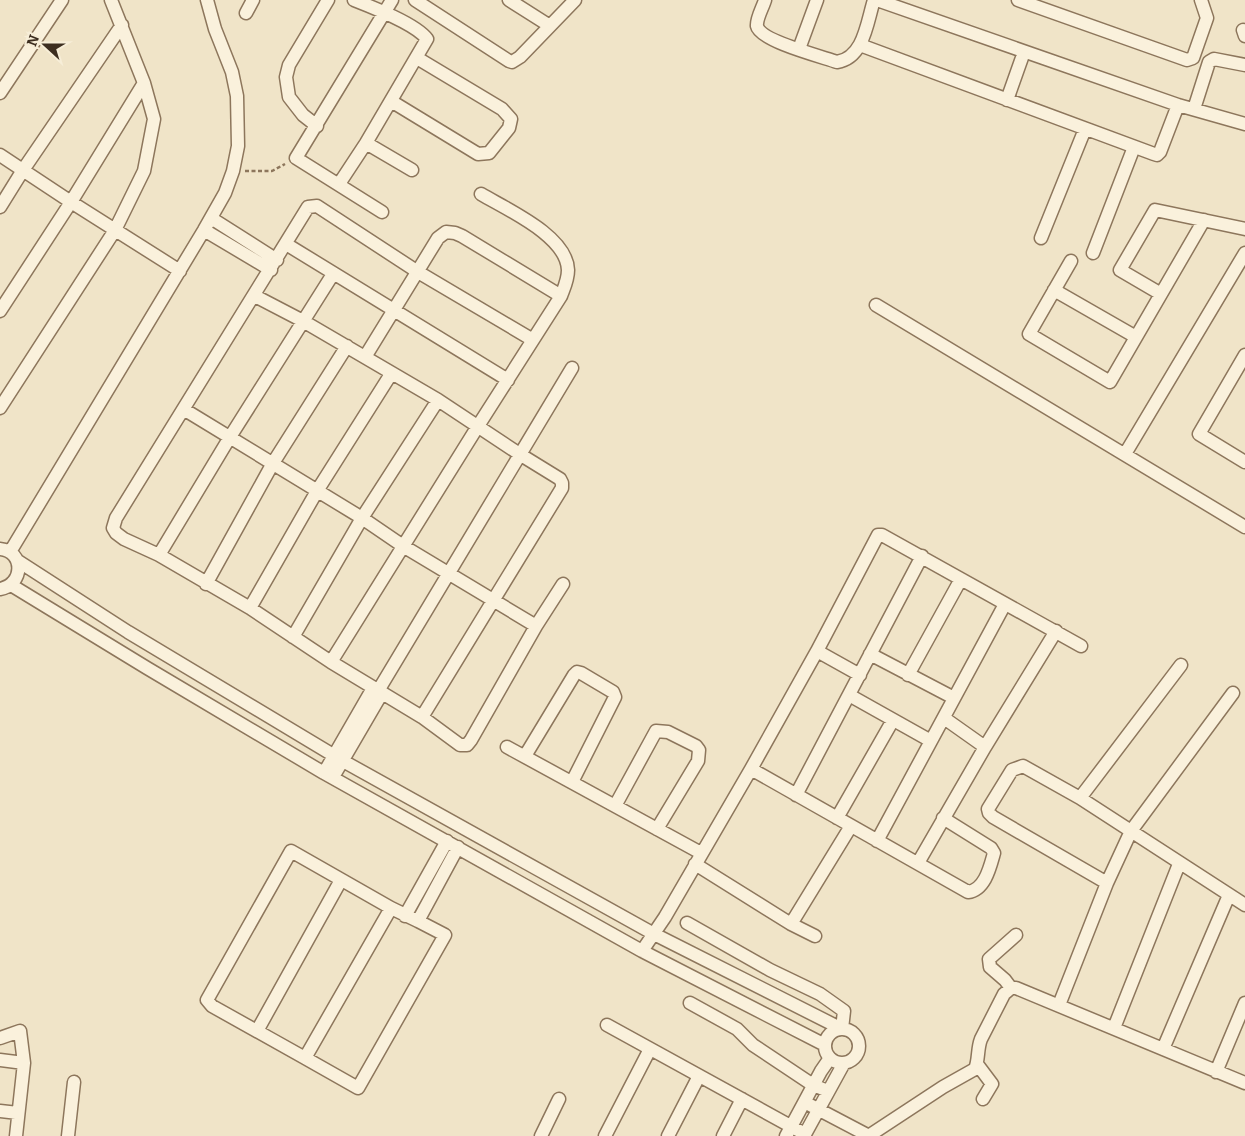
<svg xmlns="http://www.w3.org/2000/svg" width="1245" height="1136" viewBox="0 0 1245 1136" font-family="Bitter,serif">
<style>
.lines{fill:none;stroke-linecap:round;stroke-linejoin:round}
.minor-casing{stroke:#8d765c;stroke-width:15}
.path{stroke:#8d765c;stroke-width:2.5;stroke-dasharray:4 2.5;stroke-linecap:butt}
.minor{stroke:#faf1dc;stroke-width:12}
</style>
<rect width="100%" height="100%" fill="#f0e4c8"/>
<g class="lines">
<g class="minor-casing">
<path id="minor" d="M415 0 509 61 512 62 520 57 575 0
M509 0 550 26
M765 0C763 7 756 19 757 26 760 41 823 57 837 62 864 58 867 22 874 0
M877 0 1178 105 1245 124
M1018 0 1187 60 1193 58 1207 18 1201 0
M246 13 253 0
M1243 30 1245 36
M860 45 1154 154 1157 155 1160 152 1178 105
M799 49 817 0
M0 93 62 0
M1007 100 1024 52
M391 101 478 154 489 153 509 128 511 119 502 109 417 58
M1194 109 1209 62 1214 59 1245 65
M317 126 303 115 289 97 286 77 289 65 328 0
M366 143 412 170
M0 155 71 202 180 271
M339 184 366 143 427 39C416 24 372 7 354 0
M0 207 23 170 122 25
M382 212 296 158 392 0
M211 218 277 260
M204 230 271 270
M1041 238 1085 129
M286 244 508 380
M1093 253 1134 147
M1071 261 1029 334 1110 382 1204 220
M1054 290 1136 337
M1161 294 1120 270 1155 210 1245 229
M255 296 303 321 438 400 521 455 560 479 562 483V488L422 717
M876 305 1245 527
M0 311 71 202 144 83
M533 340 418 272 317 206 308 207 116 518 113 528 116 533 124 539 159 555 250 608 331 662 422 717 460 745H467L471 740 536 626 563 584
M1245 355 1199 434 1245 462
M365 357 438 238 446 232 455 233 462 236 561 296
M0 408 115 230 144 171 154 119 144 83 111 0
M185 410 362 518 403 546 536 626
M1125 454 1245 253
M0 549C25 551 24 585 0 589
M10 552 204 230 225 193 233 171 238 146 237 96 232 72 215 29 207 0
M159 555 230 437 333 274
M18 561 128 632 343 761 654 934 842 1029 844 1011 820 994 770 970 687 923
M206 584 273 463 347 346
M11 585 147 668 324 773 642 951 825 1045
M250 608 317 491 391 374
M293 637 362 518 438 400
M817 651 860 675
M870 654 954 698
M331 662 478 426 561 296C564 288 568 280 568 270 567 236 508 210 481 194
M908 675 961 579
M378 691 572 368
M849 695 931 741
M944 718 985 747
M507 747 701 853
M525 756 574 675 577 672 581 673 613 692 615 697 572 782
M751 769 968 892C985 890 990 867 994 853L991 848 943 818
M324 773 373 688
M333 777 382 693
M796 795 922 556
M1080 798 1181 665
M615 806 656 731 668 732 696 746 699 750 698 761 657 829
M837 818 893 720
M877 841 1005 604
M918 863 985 747 1056 631
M695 864 791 924 815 936
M1107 883 993 817 989 813 988 809 1012 770 1023 766 1080 798 1245 905
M391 908 305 1058 212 1006 207 1000 291 851 391 908 418 921 458 847
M405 916 447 841
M791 924 851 826
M1016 935 989 959 990 967 1005 980 1011 988H1016L1245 1083
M642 951 665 917 751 769 817 651 878 535H882L1081 646
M690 1003 737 1029 753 1045 813 1085 828 1091
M1059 1005 1107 883 1131 831 1233 693
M607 1025 805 1134
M1114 1028 1179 864
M825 1046a17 17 0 1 1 34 0a17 17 0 1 1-34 0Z
M257 1031 341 880
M0 1038 20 1031 24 1063 16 1136
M1163 1049 1229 895
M305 1058 358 1088 445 935 418 921
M0 1060 24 1063
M977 1064 992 1084 983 1099
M1216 1072 1245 1003
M810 1105 869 1136
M0 1111 18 1113
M870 1135 943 1087 975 1069C979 1060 977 1049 981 1039L1004 994 1011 988
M68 1136 74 1082
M541 1136 559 1099
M605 1136 650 1049
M668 1136 699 1076
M723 1136 742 1099
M786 1136 821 1071 830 1058
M804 1136 844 1063"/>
</g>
<path class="path" d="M245 171H272L285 164"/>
<use href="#minor" class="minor"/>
</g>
<g transform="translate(45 45) rotate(291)" stroke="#f7eed8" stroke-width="4" paint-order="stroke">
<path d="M0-4L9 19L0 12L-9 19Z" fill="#3d2e20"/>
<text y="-8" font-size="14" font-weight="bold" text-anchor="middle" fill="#3d2e20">N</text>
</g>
</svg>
